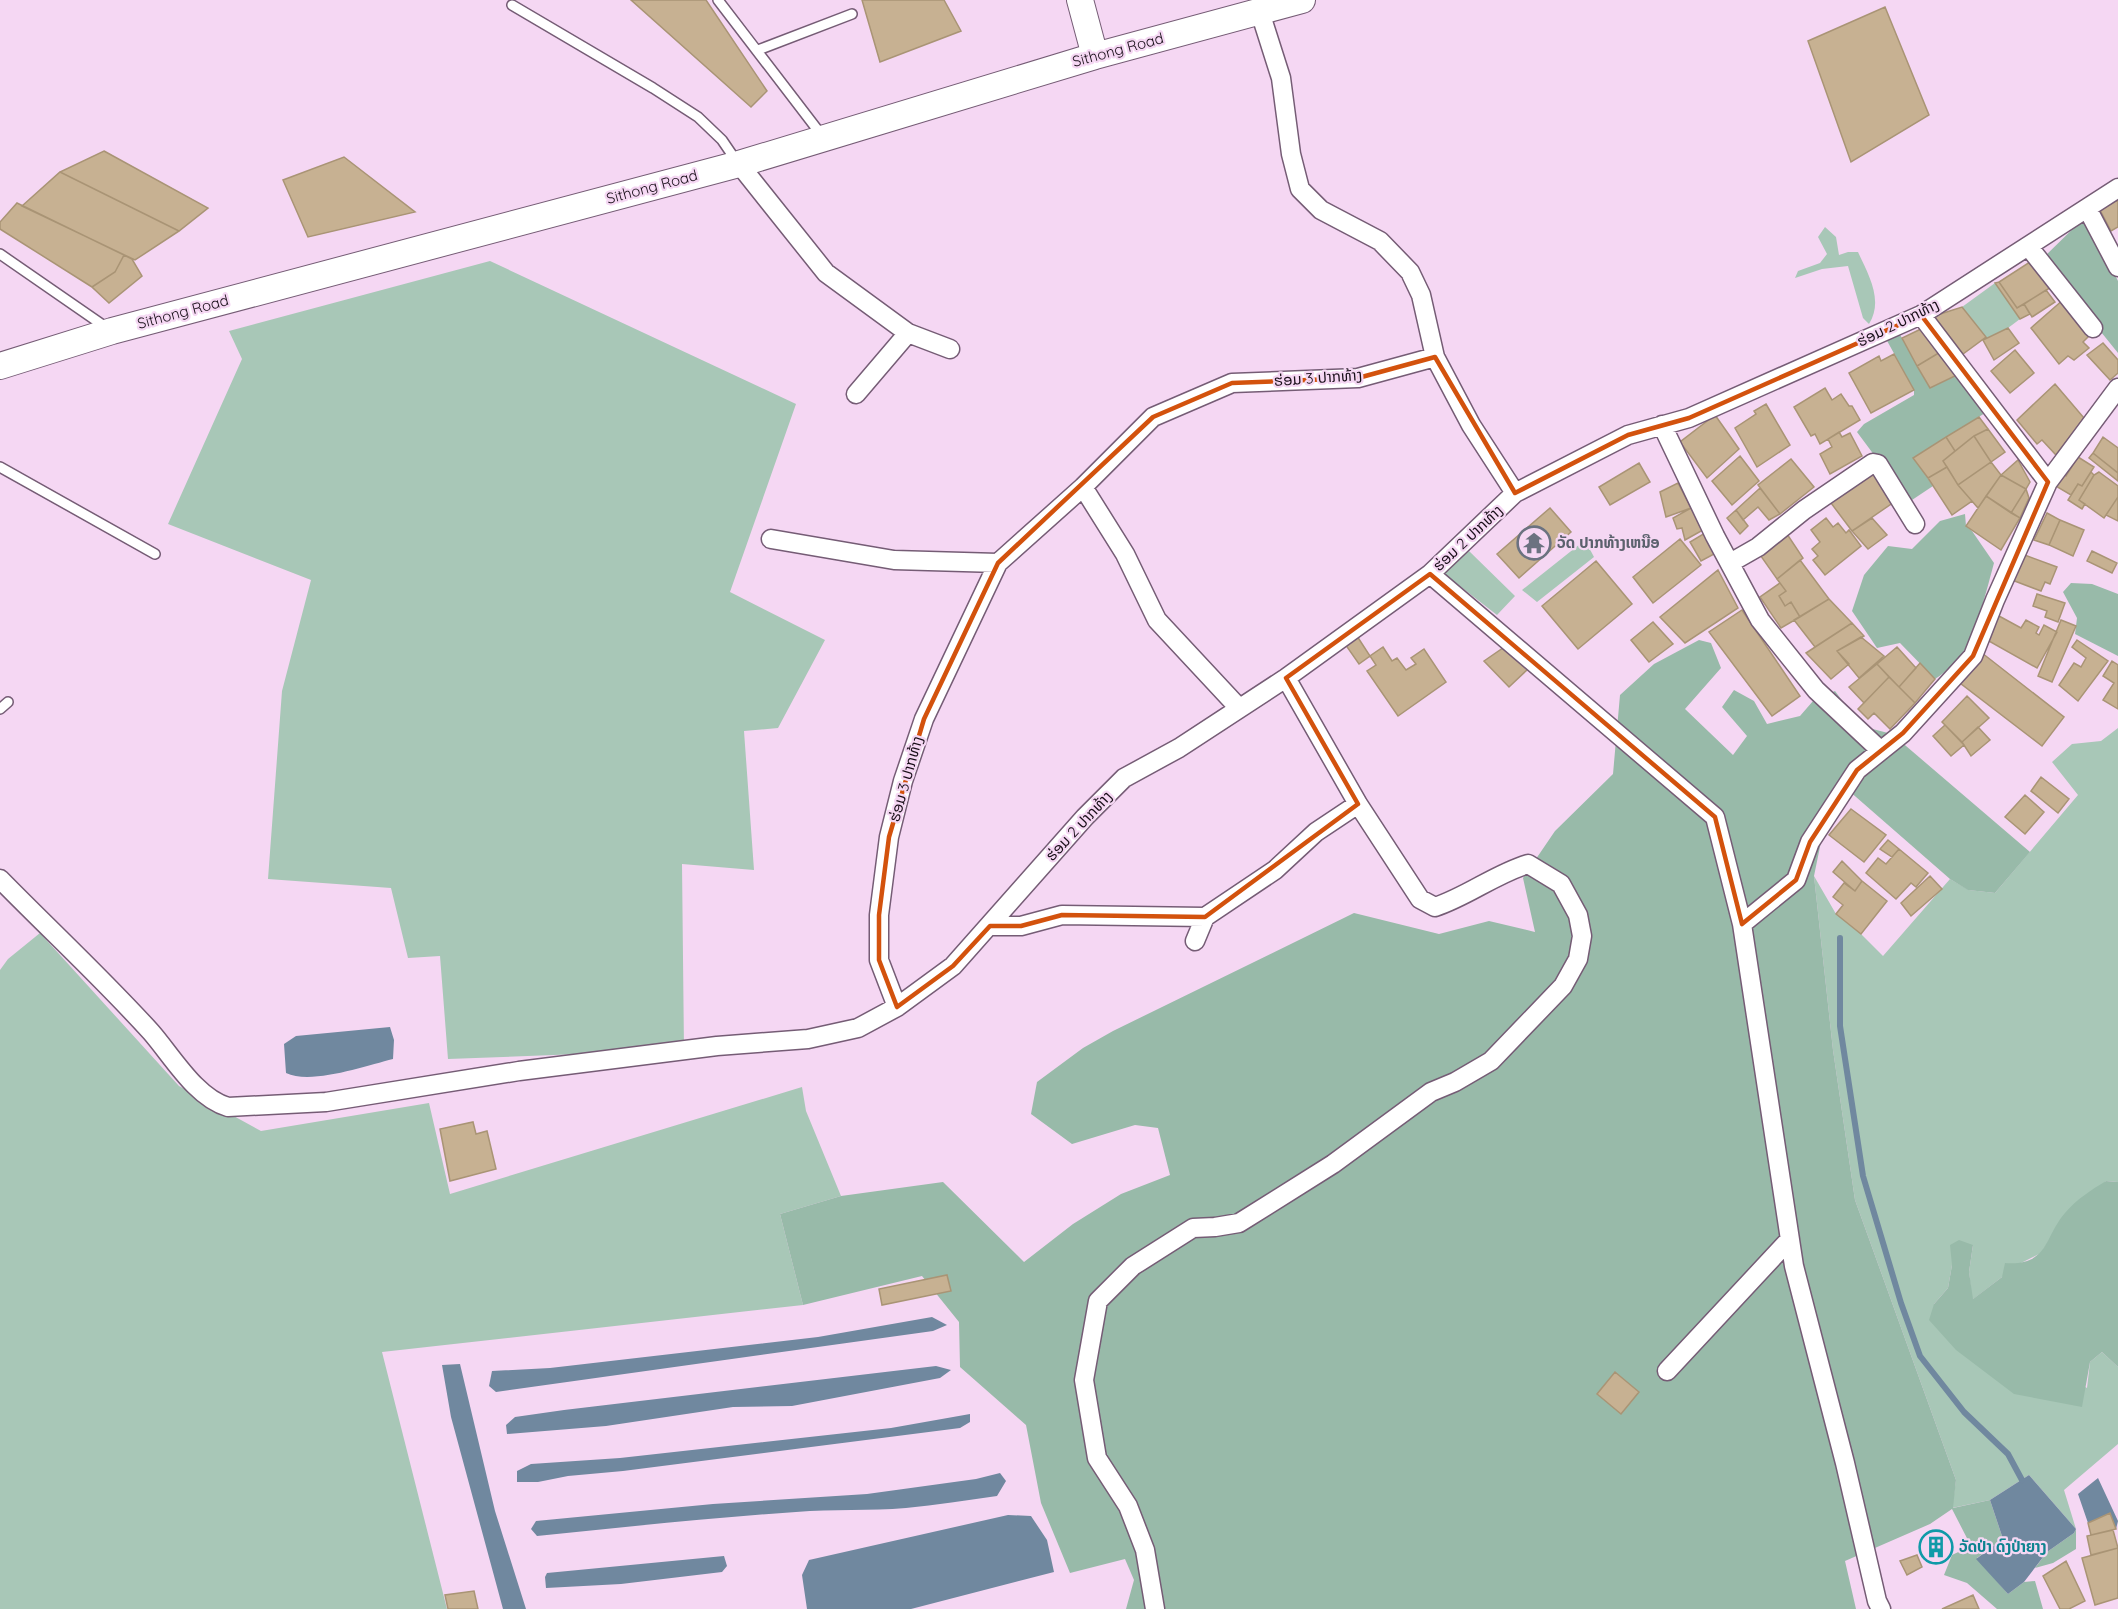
<svg xmlns="http://www.w3.org/2000/svg" width="2118" height="1609" viewBox="0 0 2118 1609" font-family="Quicksand,'Noto Sans Lao',sans-serif">
<style>
.green{fill:#a8c7b7}
.forest{fill:#98baa9}
.water{fill:#70889f}
.lines{fill:none;stroke-linecap:round;stroke-linejoin:round}
.stream{stroke:#70889f;stroke-width:6}
.building{fill:#c7b192;stroke:#a99475;stroke-width:1.5}
.lane-casing{stroke:#755c75;stroke-width:12}
.street-casing{stroke:#755c75;stroke-width:21}
.secondary-casing{stroke:#755c75;stroke-width:28}
.lane{stroke:#fff;stroke-width:9}
.street{stroke:#fff;stroke-width:18}
.secondary{stroke:#fff;stroke-width:26}
.marked{fill:none;stroke:#d3520d;stroke-width:4.5;stroke-linejoin:round}
.labels{text-anchor:middle;stroke-width:4.5;stroke-linejoin:round;paint-order:stroke}
.street-label{font-size:15px;fill:#180e18;stroke:#f5d7f3}
.worship-label{font-size:15px;font-weight:bold;fill:#5b616d;stroke:#f5d7f3;text-anchor:start}
.culture-label{font-size:15px;font-weight:bold;fill:#0d838f;stroke:#f5d7f3;text-anchor:start}
</style>
<rect width="100%" height="100%" fill="#f5d7f3"/>
<path class="green" d="M1825 227 1836 237 1839 255 1848 252H1858C1868 274 1884 300 1869 324L1863 318 1848 266 1822 269 1795 278 1798 271 1820 263 1827 254 1818 237Z
M490 261 796 404 730 592 825 640 778 728 744 731 754 870 682 864 684 1050 448 1059 440 956 408 958 391 888 268 879 282 691 311 580 168 524 242 359 229 331Z
M1995 283 2020 319 2008 328 1983 340 1986 337 1962 307Z
M1585 540 1594 557 1537 602 1522 590Z
M1469 551 1515 596 1497 615 1443 573Z
M2118 728V1182L2106 1181 2052 1236 2041 1253 2019 1264 1972 1300 1969 1272 1973 1245 1952 1265 1948 1288 1934 1304 2087 1388 2090 1362 2102 1352 2118 1367V1444L2064 1490 2076 1529 2029 1475 1990 1500 1952 1508 1956 1480 1855 1200 1833 1050 1814 876 1836 914 1861 934 1883 956 1950 879 1969 890 1995 893 2078 795 2052 762 2072 744 2101 741Z
M40 933 179 1086 261 1131 429 1103 450 1194 802 1087 806 1111 841 1196 780 1214 803 1305 382 1352 447 1609H0V970L8 959Z"/>
<path class="forest" d="M2086 216 2118 281V353L2042 259Z
M1899 333 1930 388 1957 375 1985 413 1914 458 1933 486 1909 502 1857 432 1864 424 1914 395V390L1885 337Z
M1965 514 1966 526 1972 531 1994 563C1987 589 1978 626 1965 649 1959 660 1946 672 1935 679L1900 643 1877 648 1852 611 1864 575 1888 546 1912 549 1940 521Z
M2071 583 2092 584 2118 594V656L2075 634 2077 618 2063 592Z
M1699 640 1711 643 1721 668 1685 709 1733 755 1747 736 1722 707 1734 690 1754 701 1767 724 1800 716 1813 701 1835 691 1861 726 1892 734 2030 852 1995 893 1968 890 1950 879 1848 790 1823 832 1814 876 1833 1050 1855 1200 1956 1480 1953 1508 1990 1500 2003 1539 1977 1558 2008 1594 2024 1582 2035 1581 2043 1609H1997L1967 1583 1944 1575 1952 1555 1971 1546 1952 1509 1930 1524 1845 1561 1856 1609H1126L1134 1580 1125 1559 1070 1573 1041 1503 1026 1425 960 1367 959 1322 922 1276 803 1305 780 1214 841 1196 943 1182 1024 1262 1073 1224 1121 1194 1170 1175 1158 1128 1135 1125 1072 1144 1031 1114 1037 1082 1083 1048 1113 1031 1354 913 1439 934 1489 921 1535 932 1523 878 1555 831 1613 774 1620 695 1654 664Z
M2106 1181 2118 1182V1367L2102 1352 2090 1362 2082 1407 2014 1394 1956 1350 1929 1320 1934 1304 1948 1288 1952 1265 1950 1245 1959 1240 1973 1245 1969 1272 1973 1299 2002 1277 2005 1263C2049 1266 2044 1237 2065 1213 2077 1199 2091 1190 2106 1181Z
M2076 1529V1549L2053 1563 2035 1568 2047 1552 2074 1533Z"/>
<path class="water" d="M390 1027 394 1040 393 1059C365 1066 311 1085 286 1073L284 1044 296 1036Z
M932 1317 947 1325 933 1331 496 1392 489 1386 492 1371 550 1368 818 1337Z
M460 1364 495 1511 526 1609H503L451 1417 442 1365Z
M936 1366 951 1370 940 1378 792 1406 733 1407 606 1426 507 1434 506 1425 515 1417 564 1410Z
M970 1414V1422L960 1428 623 1471 568 1476 538 1482H517V1471L531 1464 620 1458 891 1428Z
M1000 1473 1006 1481 997 1496C967 1500 936 1505 906 1508 870 1511 833 1509 796 1512 710 1518 623 1527 537 1536L531 1529 536 1521 713 1504 867 1494 976 1479Z
M2029 1475 2076 1529 2074 1533 2047 1552 2024 1582 2008 1594 1976 1559 2003 1539 1990 1500Z
M2098 1478 2118 1521 2116 1529 2110 1513 2088 1523 2078 1494Z
M1008 1515 1031 1516 1047 1540 1054 1572 911 1609H807L802 1575 809 1560Z
M724 1556 727 1566 722 1572 621 1584 546 1588 545 1577 547 1573Z"/>
<g class="lines">
<path class="stream" d="M1840 938V1026L1863 1176 1901 1303 1920 1356 1964 1412 2008 1454 2022 1480"/>
</g>
<path class="building" d="M631 0H706L767 91 751 107Z
M862 0H944L961 31 880 62Z
M1885 7 1929 115 1851 162 1808 41Z
M104 151 208 208 179 231 60 172Z
M344 157 415 212 308 237 283 180Z
M60 172 179 231 135 260 22 206Z
M2118 200V227L2111 231 2100 210Z
M17 203 124 255 115 272 92 287 0 229V222Z
M124 255 132 259 142 276 109 303 92 287 115 272Z
M2033 260 2053 286 2017 308 1999 282Z
M1999 282 2017 308 2024 304 2030 314 2020 319 1995 283Z
M2046 290 2055 302 2032 317 2024 304Z
M2064 299 2091 334 2083 342 2089 348 2074 360 2068 356 2059 364 2031 328Z
M1962 307 1986 337 1963 354 1934 316Z
M1923 328 1942 351 1917 366 1902 338Z
M2008 328 2019 343 1994 360 1983 340Z
M2103 343 2118 360V373L2110 380 2087 355Z
M2015 350 2034 373 2010 393 1991 371Z
M1942 351 1957 375 1930 388 1917 366Z
M1894 354 1914 390 1871 413 1849 373 1879 356 1881 361Z
M2055 384 2084 418 2056 455 2042 440 2037 444 2017 420Z
M1825 388 1832 400 1841 394 1849 406H1852L1860 420 1820 444 1815 434 1811 436 1794 407Z
M1766 404 1790 445 1757 467 1735 428 1756 414 1754 411Z
M1715 415 1739 449 1707 478 1680 442Z
M1979 417 1988 429 1974 436 1955 451 1946 437Z
M1988 429 2005 452 1991 462 1974 436Z
M1839 432 1842 437 1850 433 1862 456 1830 474 1820 454 1832 447 1828 439Z
M1974 436 1991 462 1958 485 1943 461Z
M1946 437 1955 451 1943 461 1947 467 1928 478 1913 458Z
M2103 437 2118 448V473L2093 453Z
M2093 453 2118 473V481L2089 458Z
M1740 456 1759 481 1732 505 1712 481Z
M2078 457 2094 467 2082 486 2078 484 2071 495 2054 485 2061 472 2066 476Z
M1791 459 1814 487 1780 514 1758 485Z
M2018 460 2030 482 2026 489 2001 475Z
M1991 462 2001 475 1978 508 1958 485Z
M1639 463 1650 482 1610 505 1599 487Z
M1874 467 1897 500 1852 531 1828 499Z
M1947 467 1958 485 1972 501 1952 515 1928 478Z
M2091 472 2094 475 2079 500 2085 504 2082 509 2068 500 2078 484 2082 486Z
M2099 472 2118 486V497L2104 518 2079 500 2094 475Z
M2001 475 2026 489 2011 513 1986 496Z
M1678 483 1691 508 1666 517 1660 492Z
M1760 488 1780 514 1769 520 1758 507 1743 520 1736 510Z
M2026 489 2029 498 2020 518 2011 513Z
M1986 496 2020 518 2001 550 1966 526Z
M2118 497V521L2106 515Z
M1550 508 1571 532 1519 578 1497 554Z
M1691 508 1703 530 1685 540 1682 528 1677 529 1673 518Z
M1736 510 1748 526 1740 534 1727 518Z
M2047 513 2060 520 2049 545 2034 540Z
M1826 518 1833 527 1838 523 1846 533 1849 530 1861 546 1825 575 1813 560 1818 556 1812 549 1820 542 1811 530Z
M1872 518 1887 535 1868 549 1852 531Z
M2060 520 2084 530 2073 556 2049 545Z
M1785 531 1803 558 1777 579 1758 552Z
M1705 533 1716 553 1701 561 1690 542Z
M1680 539 1701 565 1653 603 1633 577Z
M2092 551 2117 563 2112 573 2087 561Z
M2022 554 2057 567 2050 584 2045 582 2041 591 2012 580Z
M1800 560 1829 599 1800 617 1791 602 1785 606 1779 596 1786 591 1777 579Z
M1596 561 1632 604 1578 649 1542 606Z
M1718 570 1738 608 1685 643 1660 617Z
M1780 583 1786 591 1779 596 1785 606 1791 602 1800 617 1781 628 1760 597Z
M2037 594 2065 603 2058 622 2045 617 2047 611 2033 606Z
M1829 599 1852 623 1815 647 1794 620Z
M1742 610 1800 696 1772 716 1709 632Z
M1999 616 2021 628 2026 620 2039 627 2036 633 2039 635 2044 625 2057 632 2037 668 1987 640Z
M2061 620 2076 626 2052 682 2038 676Z
M1653 622 1673 644 1649 662 1631 640Z
M1852 623 1864 636 1837 651 1849 664 1831 679 1806 653Z
M1357 636 1370 656 1359 664 1345 644Z
M1861 637 1884 656 1859 678 1837 651Z
M2077 640 2108 661 2078 701 2059 685 2074 663 2081 667 2086 658 2072 647Z
M1383 647 1392 661 1397 658 1406 670 1416 664 1411 658 1424 649 1446 682 1398 716 1367 671 1376 665 1370 656Z
M1897 647 1916 668 1899 687 1877 664Z
M1503 648 1528 669 1509 687 1484 661Z
M1982 653 2064 717 2042 746 1960 683Z
M2112 661 2118 665V709L2103 700 2114 683 2103 676Z
M1920 663 1935 679 1915 703 1899 687Z
M1877 664 1889 677 1864 703 1849 687Z
M1889 677 1915 703 1890 729 1874 713 1868 719 1858 709Z
M1967 696 1989 718 1962 742 1942 722Z
M1945 725 1964 745 1951 756 1933 736Z
M1978 727 1990 740 1971 756 1962 742Z
M2041 777 2069 799 2058 813 2031 791Z
M2025 795 2044 812 2025 834 2005 817Z
M1851 809 1886 835 1864 862 1829 835Z
M1888 840 1899 849 1892 857 1880 849Z
M1899 849 1928 873 1916 887 1911 883 1896 899 1866 873 1878 858 1886 864Z
M1842 861 1862 881 1855 891 1833 872Z
M1930 876 1942 889 1911 916 1901 903Z
M1862 881 1887 901 1861 934 1836 914 1843 905 1833 897 1844 883 1855 891Z
M473 1122 476 1134 487 1131 496 1169 450 1181 440 1129Z
M947 1275 951 1291 882 1305 879 1289Z
M1615 1372 1639 1392 1621 1414 1597 1394Z
M2110 1513 2116 1529 2091 1535 2088 1523Z
M2113 1530 2118 1548 2091 1555 2087 1536Z
M1935 1532 1948 1556 1937 1562 1924 1538Z
M2118 1548V1598L2095 1605 2082 1558Z
M1917 1555 1922 1567 1907 1575 1900 1561Z
M2066 1561 2085 1601 2069 1609H2060L2043 1576Z
M474 1591 478 1609H448L445 1595Z
M1973 1595 1979 1609H1942Z"/>
<g class="lines">
<g class="lane-casing">
<path id="lane" d="M718 0 823 137
M512 5 653 88 698 117 722 140 737 162
M758 50 852 14
M0 254 107 328
M0 467 155 554
M0 709 8 702"/>
</g>
<g class="street-casing">
<path id="street" d="M1260 12 1281 78 1291 154 1300 189 1321 210 1380 241 1410 272 1421 295 1435 357 1471 425 1515 493
M739 164 826 273 908 333 950 349
M2087 208 2118 267
M2028 246 2093 328
M1921 315 2048 482
M856 394 908 333
M1662 425 1715 536 1760 620 1816 690 1880 750
M1083 487 1125 554 1157 620 1239 708
M771 539 894 560 998 563 1083 487 1153 417 1232 383 1358 378 1435 357
M1730 563 1758 547 1804 510 1873 463 1878 464 1915 524
M1430 574 1715 817 1742 924 1794 1266 1845 1463 1877 1601 1881 1609
M0 879C50 930 103 979 151 1032 172 1056 196 1098 228 1107L326 1102 519 1071 717 1046 808 1039 858 1028 897 1007 953 966 1085 817 1124 778 1179 748 1286 678 1430 574 1515 493 1628 435 1689 418 1921 315 2118 188
M1742 924 1796 880 1810 842 1857 770 1903 733 1973 656 1995 600 2048 482 2118 388
M990 926H1021L1062 915 1205 917 1275 870 1316 832 1358 804
M1195 941 1205 917
M897 1007 879 960V915L889 837 903 781 924 719 998 563
M1667 1371 1790 1239
M1155 1609 1145 1550 1128 1506 1097 1458 1084 1380 1098 1301 1133 1266 1193 1228 1215 1227 1239 1223 1333 1164 1431 1092 1455 1082 1491 1061 1563 986 1578 959 1582 936 1578 915 1561 884 1528 864C1495 874 1468 896 1435 907L1420 899 1358 804 1286 678"/>
</g>
<g class="secondary-casing">
<path id="secondary" d="M1080 0 1095 56
M0 366 112 331 739 164 1095 56 1302 0"/>
</g>
<use href="#lane" class="lane"/>
<use href="#street" class="street"/>
<use href="#secondary" class="secondary"/>
</g>
<path class="marked" d="M1921 315 2048 482 1973 656 1903 733 1857 770 1810 842 1796 880 1742 924 1715 817 1430 574 1286 678 1358 804 1205 917 1062 915 1021 926H990L953 966 897 1007 879 960V915L889 837 924 719 998 563 1153 417 1232 383 1358 378 1435 357 1515 493 1628 435 1689 418Z"/>
<defs>
<g id="temple-ring" transform="scale(1.725)"><circle r="9.5" fill="#f5d7f3" stroke="#6b7280" stroke-width="1.5"/><path d="M0-6L5-2H3V0L6.5 2.5H4V6H1.5V3h-3V6H-4V2.5H-6.5L-3 0V-2H-5Z" fill="#6b7280"/></g>
<g id="building-ring" transform="scale(1.725)"><circle r="9.5" fill="#f5d7f3" stroke="#0f9aa8" stroke-width="1.5"/><path d="M-4-6H4V6H1V3H-1V6H-4ZM-2.5-4.3h1.7v1.8h-1.7ZM.8-4.3h1.7v1.8H.8ZM-2.5-1h1.7V.8h-1.7ZM.8-1h1.7V.8H.8Z" fill="#0f9aa8"/></g>
</defs>
<g fill-rule="evenodd">
<use href="#temple-ring" x="1534" y="543"/>
<use href="#building-ring" x="1936" y="1547"/>
</g>
<g class="labels">
<g class="street-label">
<text transform="translate(1118 50) rotate(-15)" y="5">Sithong Road</text>
<text transform="translate(652 187) rotate(-15)" y="5">Sithong Road</text>
<text transform="translate(183 312) rotate(-15)" y="5">Sithong Road</text>
<text transform="translate(1898 323) rotate(-26)" y="5">ຮ່ອມ 2 ປາກທ້າງ</text>
<text transform="translate(1318 378) rotate(-4)" y="5">ຮ່ອມ 3 ປາກທ້າງ</text>
<text transform="translate(1468 538) rotate(-43)" y="5">ຮ່ອມ 2 ປາກທ້າງ</text>
<text transform="translate(906 779) rotate(-74)" y="5">ຮ່ອມ 3 ປາກທ້າງ</text>
<text transform="translate(1079 826) rotate(-47)" y="5">ຮ່ອມ 2 ປາກທ້າງ</text>
</g>
<g class="worship-label">
<text x="1557" y="548">ວັດ ປາກທ້າງເຫນືອ</text>
</g>
<g class="culture-label">
<text x="1959" y="1552">ວັດປ່າ ດົງປ່າຍາງ</text>
</g>
</g>
</svg>
